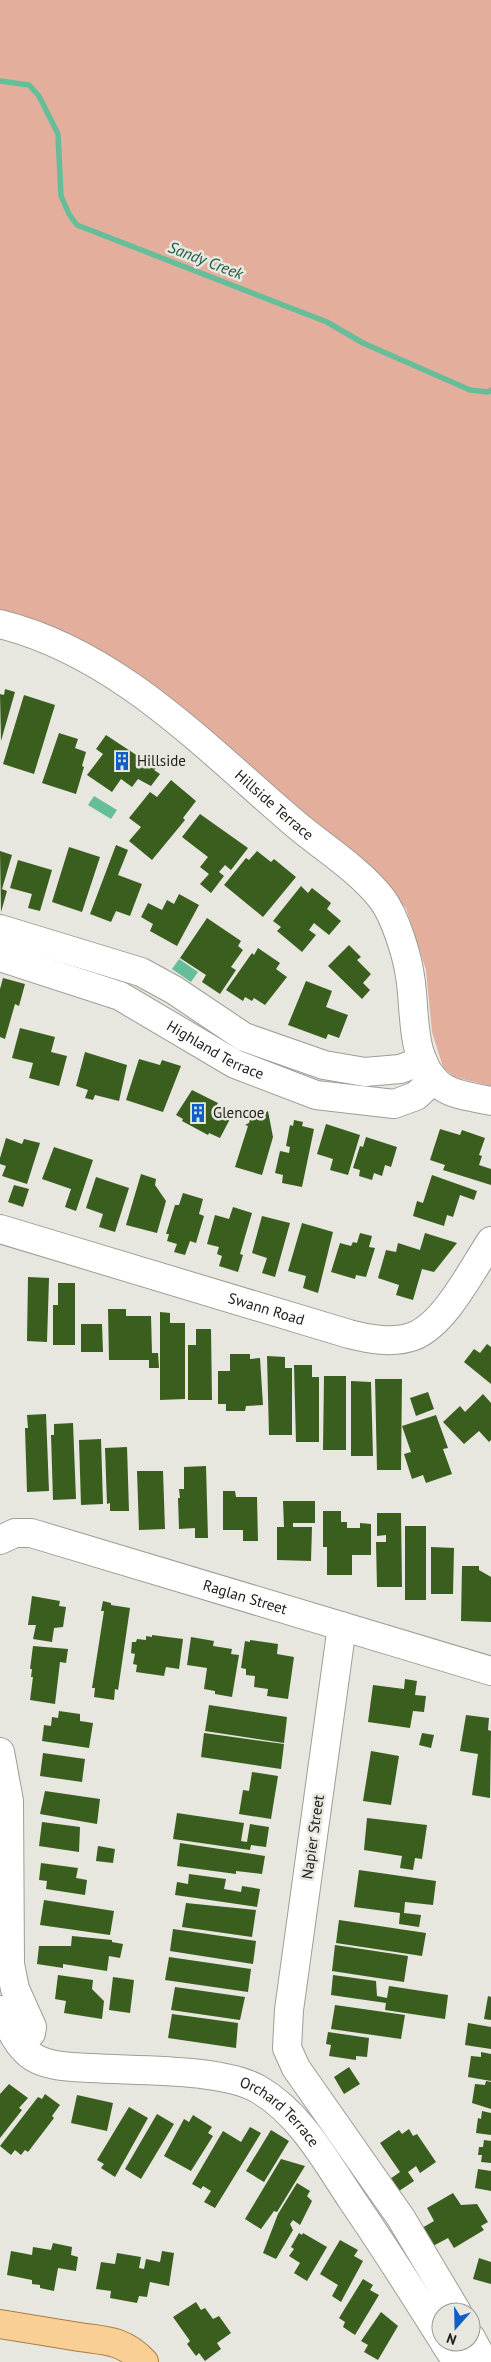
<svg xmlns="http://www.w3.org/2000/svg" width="491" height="2362" viewBox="0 0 491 2362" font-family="'PT Sans',sans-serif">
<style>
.green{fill:#e3af9c}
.water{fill:#65be99}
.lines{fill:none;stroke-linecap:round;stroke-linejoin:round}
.stream{stroke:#65be99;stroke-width:5.5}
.building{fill:#3a5e1e}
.minor-casing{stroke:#9e9d96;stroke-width:30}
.major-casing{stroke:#ab7d3e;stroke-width:30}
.minor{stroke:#fff;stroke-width:28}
.major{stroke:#facf95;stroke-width:28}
.labels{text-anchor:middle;stroke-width:5;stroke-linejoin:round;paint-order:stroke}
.poi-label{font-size:15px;fill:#21211e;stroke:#e7e6df;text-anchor:start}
.street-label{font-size:15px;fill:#21211e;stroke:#e7e6df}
.water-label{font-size:16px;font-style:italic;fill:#185d45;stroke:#e7e6df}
</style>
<rect width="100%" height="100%" fill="#e7e6df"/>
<path class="green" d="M0 0H491V1086L454 1077 443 1067 432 1032 426 970 406 908 350 850 241 761 0 613Z"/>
<path class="water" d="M94 796 117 810 111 819 88 805Z
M179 959 198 972 191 982 172 969Z"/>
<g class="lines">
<path class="stream" d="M0 81 29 85 39 96 58 134 61 196 69 214 77 225 327 322 363 343 470 390 488 392 491 390"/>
</g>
<path class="building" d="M5 689 15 692 1 741 0 694 4 695Z
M24 695 55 705 34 774 3 764Z
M59 733 78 739 75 748 86 752 82 766 84 767 76 794 42 783Z
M106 735 156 768 154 770 160 774 151 786 138 779 132 787 121 779 112 792 87 775 103 754 96 749Z
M171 780 196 801 183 818 185 820 152 860 129 841 141 827 129 818 150 792 157 797Z
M200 814 248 848 231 870 225 865 219 872 224 876 211 893 200 884 209 874 200 867 208 857 182 837Z
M116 845 128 850 118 875 142 884 130 916 116 911 111 922 90 914Z
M69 847 100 857 82 912 52 902Z
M0 851 12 855 2 889 7 891 1 912Z
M257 851 271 862 274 859 296 877 263 917 224 885 246 858 249 860Z
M18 860 52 870 40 911 28 908 32 894 10 888Z
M301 886 308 893 312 888 331 903 327 909 341 921 329 935 314 923 309 930 316 935 302 952 277 931 281 927 273 921Z
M179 894 199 905 177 946 150 931 153 924 141 917 148 903 162 910 167 900 174 904Z
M207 918 241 941 238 946 243 950 231 967 236 970 220 994 202 982 206 975 180 958Z
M349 945 361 957 357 960 371 974 363 983 370 990 362 999 328 966Z
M258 948 280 963 276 969 287 977 265 1005 254 998 252 1001 245 997 243 1001 226 990 252 953 254 955Z
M3 978 25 984 19 1006 15 1004 5 1039 0 1037V989Z
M306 981 332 991 326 1007 348 1015 339 1038 328 1034 326 1039 288 1025Z
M20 1028 55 1037 51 1052 67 1056 59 1086 29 1078 33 1063 12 1058Z
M85 1052 127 1065 119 1101 95 1095 93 1100 85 1098 88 1090 76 1086Z
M139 1059 160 1065 162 1060 181 1066 163 1112 126 1100Z
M192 1090 218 1103 214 1110 230 1119 220 1138 209 1133 208 1135 182 1121 183 1119 176 1115Z
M253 1109 265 1113 268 1111 273 1137 262 1175 235 1167 248 1126 245 1125 249 1123Z
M294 1120 303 1122 302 1126 314 1129 302 1187 282 1183 283 1175 275 1173 280 1151 289 1153 290 1147 286 1146 290 1125 293 1126Z
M326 1124 360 1135 348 1175 330 1170 333 1159 317 1154Z
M440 1129 460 1135 462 1130 485 1138 479 1155 482 1156 479 1165 491 1169V1185L443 1170 445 1165 430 1160Z
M366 1137 397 1147 391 1167 385 1165 382 1176 374 1173 372 1180 359 1176 360 1170 353 1168 360 1146 363 1147Z
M6 1138 22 1144 24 1139 40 1143 27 1184 2 1176 6 1166 0 1164V1158Z
M54 1147 93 1160 76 1211 65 1207 71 1189 42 1179Z
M141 1174 156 1179 155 1185 166 1201 157 1233 126 1225Z
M432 1175 477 1191 474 1200 460 1195 453 1217 447 1215 444 1226 413 1216 417 1201 423 1203Z
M96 1177 129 1188 115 1232 99 1227 103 1214 86 1208Z
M14 1185 29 1189 23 1207 8 1202Z
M183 1193 203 1199 199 1214 204 1216 196 1243 190 1241 185 1255 174 1252 177 1244 167 1241 169 1234H166L175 1205H179Z
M233 1207 252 1213 240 1254 243 1255 238 1272 219 1266 222 1256 217 1254 219 1247 207 1244 215 1215 229 1219Z
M262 1216 290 1223 275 1277 262 1273 267 1258 252 1253Z
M302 1223 333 1232 318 1293 303 1288 306 1276 288 1271Z
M360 1233 372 1236 369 1247 375 1248 366 1277 356 1275 355 1279 331 1272 340 1243 351 1246 353 1242 357 1243Z
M425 1233 457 1243 434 1272 422 1269 413 1300 396 1295 399 1285 378 1278 386 1250 396 1252 398 1243 420 1250Z
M28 1277 49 1278 47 1342 27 1341Z
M58 1283H75V1345H53V1305H58Z
M108 1309H126V1316H151L152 1353H158L159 1368H149V1360H109Z
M160 1312 170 1313V1323H185V1399L160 1400Z
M81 1324H102L103 1352H81Z
M196 1329H211L212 1400H188V1345H196Z
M487 1344 491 1347V1384L464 1362 474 1349 480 1353Z
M230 1354H250V1359L260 1358 263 1405 246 1406 245 1411H226V1404H218V1371H230Z
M267 1356 285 1357V1368H292V1435H269Z
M294 1365H312V1377H319V1442H296Z
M324 1376H346V1450H323Z
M375 1379H402L401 1470H377Z
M351 1381 371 1382 373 1456H351Z
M428 1392 434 1409 416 1416 410 1398Z
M483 1394 491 1403V1440L489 1442 479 1431 464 1444 443 1422 460 1406 465 1412Z
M46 1414 49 1491 27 1492 25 1428H28L27 1415Z
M436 1415 448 1448 443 1449 452 1474 426 1483 423 1475 412 1479 404 1454 411 1452 402 1426Z
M73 1423 76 1499 53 1500 51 1435H54V1424Z
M101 1439 103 1504 81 1505 79 1440Z
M127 1447 129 1511H110V1503L107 1504 105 1448Z
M206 1466 208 1538H195V1528L179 1529 178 1498H180L179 1489H184V1467Z
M137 1471H163L165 1529 139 1530Z
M223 1491H235L236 1497H257L258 1541H243V1530H223Z
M283 1501H315V1523H293V1527H312L311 1561 277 1560V1527H284Z
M323 1511H341V1522H347V1528H360V1523L371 1524V1555H352V1575H327V1547H323Z
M377 1513H401L402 1587H377L376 1542H386V1535L377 1536Z
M405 1526H426V1600H405Z
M431 1547 454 1548 453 1594H431Z
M462 1566H479V1570L491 1577V1622L461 1621Z
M32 1596 60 1601 59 1606 66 1607 63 1627 54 1628 52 1642 33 1639 36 1625H28Z
M103 1601 111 1603V1605L130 1608 118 1690 115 1689 114 1700 94 1697 95 1688H92L104 1611H101Z
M152 1635 183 1639 179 1669 166 1667 164 1676 136 1672 137 1665 133 1664 135 1654 131 1653 132 1642H136L137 1639 146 1640V1636L152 1637Z
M191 1637 214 1641 213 1646 232 1649 231 1654 239 1655 232 1697 215 1694V1691L204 1689 207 1668 187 1665Z
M250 1640 278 1644 277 1654 294 1657 288 1699 267 1696 268 1689 254 1687 255 1676 246 1675V1669L241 1668 245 1641 250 1642Z
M33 1646 68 1649 66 1663 60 1662 55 1704 30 1700 33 1677H31L32 1669H30Z
M405 1679 417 1681 415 1695 426 1696 424 1712 413 1711 410 1728 368 1722 373 1685 404 1689Z
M209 1705 287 1717 284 1743 205 1731Z
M59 1711 80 1714V1721L93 1723 89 1748 42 1741 44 1725 51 1726 52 1717 58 1718Z
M466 1715 489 1718 488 1730 491 1731 490 1798 472 1795 478 1754 460 1751Z
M204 1733 284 1744 281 1769 201 1757Z
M422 1733 434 1735 431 1748 419 1745Z
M371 1751 399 1756 391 1805 363 1801Z
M43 1753 85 1759 82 1782 40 1776Z
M252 1772 278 1776 271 1819 239 1814 243 1790 249 1791Z
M45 1791 100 1799 97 1824 40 1814Z
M177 1813 244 1823 241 1841 247 1842 250 1824 269 1827 266 1847 251 1845 250 1850 173 1839Z
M367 1818 427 1825 422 1859 415 1858 413 1870 400 1868 402 1856 364 1850Z
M42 1822 80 1827 79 1852 39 1846Z
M180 1843 265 1856 262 1874 236 1871V1874L177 1866Z
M98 1846 115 1849 113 1863 96 1861Z
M41 1863 78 1868 76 1878 87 1880 85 1895 46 1889 47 1881 39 1880Z
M359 1870 436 1881 433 1905 405 1902 404 1913 421 1915 419 1927 399 1924 400 1913 354 1907Z
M189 1874 226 1879 224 1889 241 1892 242 1886 260 1889 257 1907 175 1895 177 1882 188 1884Z
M44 1900 114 1911 110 1935 40 1925Z
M186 1903 256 1910 252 1937 182 1927Z
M339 1920 426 1933 422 1956 336 1943Z
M173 1929 256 1941 253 1964 170 1951Z
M72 1936 112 1940V1942L123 1944 120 1958 109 1956 107 1971 63 1964V1968L37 1964 39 1946H71Z
M335 1945 408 1956 404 1982 332 1971Z
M169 1957 251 1969 248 1992 165 1980Z
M58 1975 93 1980 92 1989 104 2001 102 2019 64 2013 66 2001 55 1999Z
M333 1975 376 1981 377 1996 387 1998 389 1986 448 1995 445 2019 385 2010 386 2003 331 1995Z
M113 1977 134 1980 130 2013 109 2010Z
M175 1987 245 1997 240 2020 171 2010Z
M488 1996 491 1997V2020L484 2019Z
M335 2005 405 2015 401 2039 331 2029Z
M172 2014 238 2023 236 2048 168 2038Z
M468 2023 491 2027V2049L465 2045Z
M328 2032 369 2038 367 2057 356 2056V2060L329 2056 331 2045 326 2044Z
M481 2052 491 2054V2081L468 2077 471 2056 481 2057Z
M349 2067 360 2084 344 2094 334 2077Z
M486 2081 491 2082V2109L472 2103 475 2084 485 2085Z
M9 2084 28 2098 19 2108 22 2110 0 2138V2094Z
M45 2094 60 2105 52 2116 54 2118 28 2152 25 2150 21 2155 15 2150 11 2155 0 2146 38 2097 42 2099Z
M77 2095 113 2103 107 2131 71 2123Z
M129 2107 148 2118 115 2177 101 2168 104 2164 97 2160Z
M482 2111 491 2113V2135L476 2133 478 2118 481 2119Z
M157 2114 174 2124 141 2179 125 2169Z
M193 2115 212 2127 208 2133 213 2136 191 2171 164 2156 184 2119 189 2122Z
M250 2127 261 2133 215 2208 204 2202 211 2191 203 2186 201 2189 192 2184 223 2131 241 2142Z
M409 2129 413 2136 417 2134 436 2162 420 2173 416 2166 408 2172 414 2181 399 2191 390 2179 400 2172 380 2143 399 2130 402 2134Z
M271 2130 289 2141 264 2182 246 2171Z
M484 2140 491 2141V2163L481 2162 482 2155H478L479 2147H483Z
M281 2159 305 2166 277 2212 274 2211 261 2229 245 2219Z
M478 2169 491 2171V2191L475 2188Z
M297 2183 310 2191 307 2196 312 2201 300 2225 293 2220 290 2224 293 2230 276 2259 263 2253 278 2214Z
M453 2193 461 2205 477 2204 488 2222 481 2226 484 2230 454 2248 448 2238 433 2246 422 2228 434 2221 427 2208Z
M299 2233 302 2235 303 2233 327 2247 307 2281 294 2273 300 2263 289 2256 294 2249 291 2247Z
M340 2240 358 2250 354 2256 363 2261 341 2302 332 2296 338 2285 320 2274Z
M53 2243 72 2247 71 2255 78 2257 76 2271 58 2268 54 2291 40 2288V2285L32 2284V2280L7 2275 11 2251 32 2255 33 2247 51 2250Z
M162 2251 174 2253 169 2286 150 2282 147 2297 139 2296 137 2303 110 2298 111 2291 96 2289 101 2262 115 2264 117 2253 141 2257 139 2268 144 2269 146 2259 160 2262Z
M479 2258 491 2262V2284L473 2279Z
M363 2279 373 2285 370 2290 379 2295 355 2335 343 2327 345 2322 339 2318Z
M196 2302 201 2310 205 2308 213 2319 219 2316 231 2333 217 2343 221 2349 205 2361 199 2353 196 2356 187 2344 190 2341 173 2317Z
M381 2312 398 2326 378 2360 364 2352 368 2345 361 2341Z"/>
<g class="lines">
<g class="minor-casing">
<g id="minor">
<path id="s1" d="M0 624C117 653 204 746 293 822 322 847 359 869 382 899 395 916 407 955 410 976 416 1011 409 1061 441 1086 454 1096 475 1097 491 1101"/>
<path d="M0 929 141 972 174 990 244 1037 324 1065 365 1072 400 1069 423 1061"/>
<path id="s2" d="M0 957 120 996 235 1064 316 1095 394 1104 416 1096 434 1079"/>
<path id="s3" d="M0 1229 349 1334C369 1339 393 1344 414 1336 446 1323 472 1269 491 1241"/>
<path id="s4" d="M0 1540 15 1533H31L491 1671"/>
<path d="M342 1626 289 2010 287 2048 296 2068 401 2218 457 2312"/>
<path d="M0 1752 9 1801 10 1964 15 1989 32 2027 31 2033 19 2043"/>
<path id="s5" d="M0 2010C8 2024 16 2043 29 2054 44 2067 72 2067 91 2068 135 2071 221 2068 258 2089 300 2113 326 2161 352 2200 383 2245 412 2291 441 2337"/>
<path d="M471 2338 484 2362"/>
<path d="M444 2342 457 2362"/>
</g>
</g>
<g class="major-casing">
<path id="major" d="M0 2324C24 2328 49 2332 73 2336 102 2341 122 2338 144 2362"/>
</g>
<use href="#minor" class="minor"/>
<use href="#major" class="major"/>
</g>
<defs>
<g id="building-bare" transform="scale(1.5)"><path d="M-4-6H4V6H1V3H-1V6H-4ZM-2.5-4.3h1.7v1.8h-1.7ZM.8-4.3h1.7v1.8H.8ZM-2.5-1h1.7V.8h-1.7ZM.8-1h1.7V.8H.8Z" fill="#0d5ec8" stroke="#e7e6df" stroke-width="2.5" paint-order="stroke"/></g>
</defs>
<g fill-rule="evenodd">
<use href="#building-bare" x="122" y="761"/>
<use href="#building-bare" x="198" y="1113"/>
</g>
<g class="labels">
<g class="poi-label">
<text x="137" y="766">Hillside</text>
<text x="213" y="1118">Glencoe</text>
</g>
<g class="street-label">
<text dy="5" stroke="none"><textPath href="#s1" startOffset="332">Hillside Terrace</textPath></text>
<text dy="5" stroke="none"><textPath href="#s2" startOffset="236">Highland Terrace</textPath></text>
<text dy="5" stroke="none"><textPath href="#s3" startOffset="278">Swann Road</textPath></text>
<text dy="5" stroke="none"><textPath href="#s4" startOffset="256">Raglan Street</textPath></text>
<text transform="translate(313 1837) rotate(-82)" y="5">Napier Street</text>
<text dy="5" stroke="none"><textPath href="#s5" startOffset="318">Orchard Terrace</textPath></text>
</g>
<g class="water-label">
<text transform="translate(206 260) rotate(21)" y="6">Sandy Creek</text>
</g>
</g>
<g transform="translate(456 2327) rotate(200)"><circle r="24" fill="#e7e6df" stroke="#989792"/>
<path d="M0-4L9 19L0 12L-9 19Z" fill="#0d5ec8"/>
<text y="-8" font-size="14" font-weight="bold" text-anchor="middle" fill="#21211e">N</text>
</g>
</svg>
